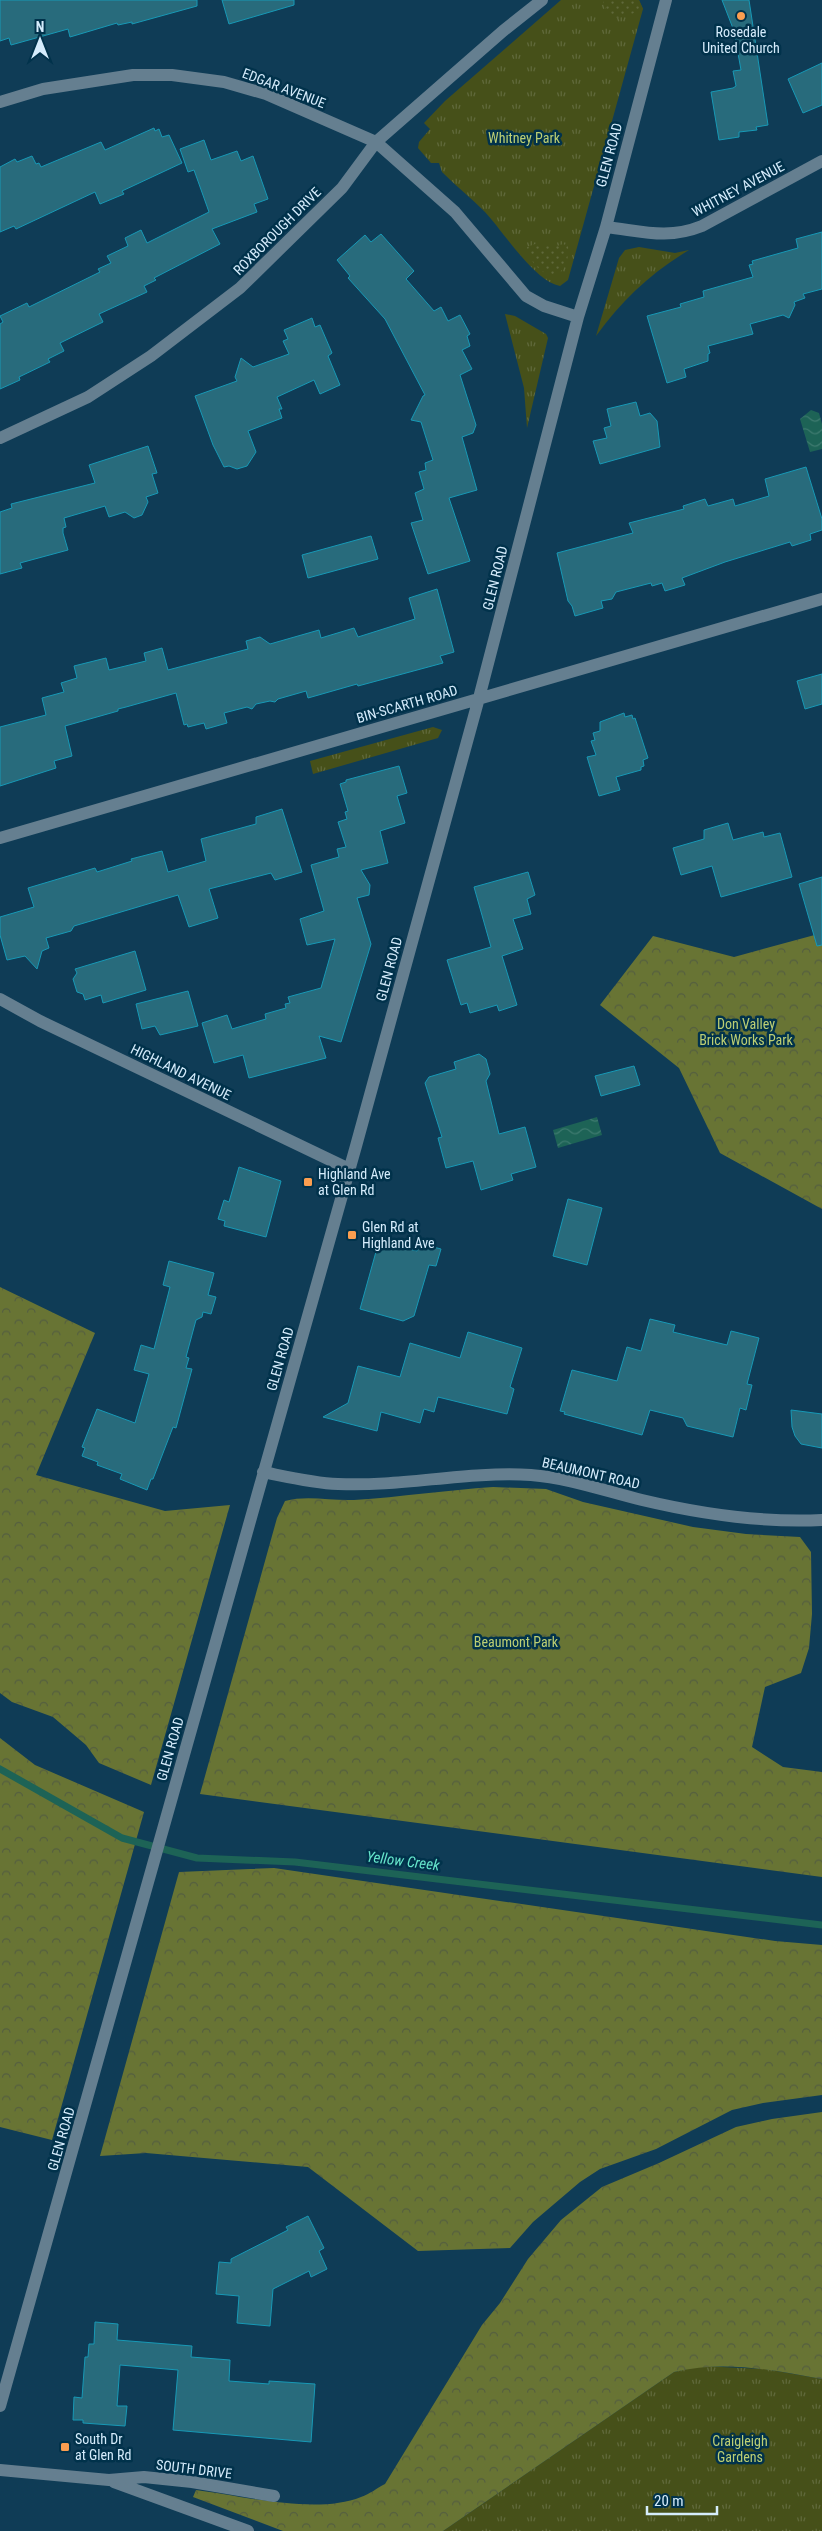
<svg xmlns="http://www.w3.org/2000/svg" width="822" height="2531" viewBox="0 0 822 2531" font-family="'Roboto Condensed',sans-serif">
<style>
.grass{fill:url(#grass-tufts)}
.forest{fill:url(#forest-crowns)}
.garden{fill:url(#garden-dots)}
.water{fill:url(#water-waves)}
.lines{fill:none;stroke-linecap:round;stroke-linejoin:round}
.stream{stroke:#1d6356;stroke-width:7}
.building{fill:#286b7c;stroke:#1799b6}
.minor{stroke:#657f90;stroke-width:12}
.poi-dot{fill:#fb9e50;stroke:#01324b;stroke-width:2}
.labels{text-anchor:middle;stroke-width:5;stroke-linejoin:round;paint-order:stroke}
.poi-label{font-size:14px;fill:#d5ecfc;stroke:#01324b;text-anchor:start}
.street-label{font-size:14px;fill:#d5ecfc;stroke:#01324b}
.park-label{font-size:14px;fill:#bdcf73;stroke:#01324b}
.water-label{font-size:15px;font-style:italic;fill:#66e6cc;stroke:#01324b}
</style>
<defs>
<pattern id="grass-tufts" width="24" height="20" patternUnits="userSpaceOnUse" patternTransform="scale(1.25)"><rect width="24" height="20" fill="#465019"/><path d="M3 7l-1-3M5 7V3M7 7l1-3M15 17l-1-3M17 17v-4M19 17l1-3" fill="none" stroke="#60693b"/></pattern>
<pattern id="forest-crowns" width="20" height="18" patternUnits="userSpaceOnUse" patternTransform="scale(1.25)"><rect width="20" height="18" fill="#687434"/><path d="M2 6a3 3 0 1 1 6 0M12 15a3 3 0 1 1 6 0" fill="none" stroke="#545e40"/></pattern>
<pattern id="garden-dots" width="8" height="8" patternUnits="userSpaceOnUse" patternTransform="scale(1.25)"><rect width="8" height="8" fill="#465019"/><path d="M2 2h.1M6 6h.1" fill="none" stroke="#60693b" stroke-width="1.8" stroke-linecap="round"/></pattern>
<pattern id="water-waves" width="16" height="10" patternUnits="userSpaceOnUse" patternTransform="scale(1.25)"><rect width="16" height="10" fill="#1d6356"/><path d="M0 5q4-4 8 0t8 0" fill="none" stroke="#3d7a6f"/></pattern>
</defs>
<rect width="100%" height="100%" fill="#0f3c56"/>
<path class="grass" d="M561 0H639L643 9 568 280 560 286C534 281 503 231 485 212 471 198 456 186 442 172L439 163H431L418 148 419 142 430 129 424 123 445 101Z
M639 247 675 253 689 250C651 273 622 300 596 336L619 258 625 250Z
M505 314 515 316 546 334 548 338 527 428 524 388Z
M433 727 442 730 438 738 313 774 310 761Z
M700 2366 765 2369 822 2379V2531H443L674 2372Z"/>
<path class="forest" d="M822 933V1209L720 1153 679 1068 600 1005 653 936 734 957Z
M0 1287 95 1333 36 1475 165 1511 230 1505 151 1785 99 1763 86 1745 53 1717 12 1702 0 1693Z
M493 1487 546 1489 583 1502 693 1527 746 1534 800 1537 811 1552 812 1614 809 1648 801 1673 765 1687 752 1747 783 1767 822 1772V1877L200 1794 277 1518 285 1501C307 1495 331 1501 354 1500 401 1497 447 1490 493 1487Z
M0 1738 35 1765 144 1812 52 2140 0 2127Z
M274 1868 775 1941 822 1945V2095L763 2103 732 2110 656 2149 600 2169 580 2182 533 2222 510 2248 418 2251 308 2167 146 2153 100 2156 179 1872Z
M822 2112V2379C771 2370 725 2360 674 2372L443 2531H283L193 2497 196 2490C243 2496 317 2515 361 2497 370 2494 377 2488 385 2484L482 2325 500 2303 528 2259 561 2220 602 2187 659 2163 736 2127 772 2119Z"/>
<path class="garden" d="M639 0 643 9C625 16 611 28 603 1Z
M535 244 557 246 563 244 568 246C569 259 566 269 555 276 540 274 529 261 527 247Z"/>
<path class="water" d="M811 410 819 413 822 424V449L810 452 800 419Z
M597 1117 602 1135 558 1148 553 1130Z"/>
<g class="lines">
<path class="stream" d="M0 1769 122 1838 197 1858 295 1862 822 1925"/>
</g>
<path class="building" d="M0 0H197V6L132 24V22L118 25 117 23 70 37 68 29 11 45 9 38 0 41Z
M222 0H294V5L229 24Z
M722 0H749L768 125 756 127 757 130 739 132V137L719 140 711 92 733 88 736 86 733 71 741 70 734 31Z
M822 63V105L803 113 788 79Z
M154 128 155 131 159 129 162 137 169 135 182 163 122 191 124 194 100 204 95 192 16 229 14 226 0 232V167L15 159 17 162 32 156 36 164 39 163 41 167 101 142 105 150Z
M204 140 211 160 237 151 241 161 253 156 268 199 254 204 257 212 212 229 220 244 154 278 156 280 144 286 147 292 99 314 103 322 60 343 64 351 48 359 50 362 19 377 20 380 0 389V324L3 322 0 316 27 303 29 307 100 272 98 269 111 263 107 256 128 246 125 238 141 230 147 243 209 212 194 170 188 172 180 149Z
M822 232V289L803 294 805 298 794 302 795 305 789 318 783 315 750 324 753 334 708 346 710 353 708 354V361L684 369 686 377 667 383 647 316 681 307 680 304 704 297 703 291 753 277 749 265 753 264 752 261 798 248 796 239Z
M381 234 414 271 406 279 434 311 441 307 448 321 460 315 470 334 467 336 470 346 462 350 472 369 460 375 476 425 473 433 462 437 477 490 449 498 470 561 428 574 411 523 423 520 415 493 424 489 419 472 426 470 425 463 433 460 421 422 411 420 423 396 425 395 385 319 348 278 350 276 337 260 365 235 371 242Z
M312 318 315 327 320 325 332 353 328 356 340 385 320 394 314 380 277 397 282 409H279L282 418 248 431 256 452 247 466 237 469 229 466 224 467 213 445 195 396 237 381 235 377 241 358 253 367 289 354 283 341 288 339 284 330Z
M636 402 640 416 650 413 657 421 660 447 600 464 593 441 607 438 604 428 611 426 607 409Z
M148 446 157 473 152 474 158 493 146 497 148 502 142 515 134 518 125 512 109 517 105 506 64 518 66 527 63 528V533L68 550 20 563 22 568 0 574V512L12 508 11 504 95 483 89 465Z
M806 467 822 519V530L810 534 811 540 792 546 790 542 725 562 682 578 685 585 665 591 662 583 652 586 651 583 616 592 612 599 601 601 603 608 575 616 572 606 568 601 557 553 633 533 629 523 684 509 683 506 705 499 708 506 733 499 735 506 769 496 765 479Z
M371 536 378 559 308 578 302 555Z
M437 589 454 652 440 656 443 663 358 686 357 684 308 698 306 691 278 699 275 702 270 701 256 704 252 709 247 707 224 713 227 723 206 729 204 723 188 727 187 724 184 725 176 693 126 707 118 709V711L65 726 72 756 54 761 56 768 0 786V727L46 715 42 698 64 692 61 683 77 678 74 666 106 658 109 670 146 661 144 653 162 648 168 670 248 649 246 641 260 637 270 644 319 630 321 638 354 628 358 637 415 619 409 598Z
M822 674V704L805 709 797 681Z
M624 713 625 717 632 715 633 719 635 718 648 758 643 760 644 766 641 767V770L616 777 620 790 599 796 587 757 596 755 591 741 595 740 593 733 600 731V722Z
M399 766 407 793 397 796 405 823 380 831 388 863 361 870 370 885 369 895 357 898 371 944 341 1042 319 1036 326 1058 249 1078 243 1055 214 1063 202 1023 227 1015 232 1029 266 1019 265 1014 286 1008 285 1004 290 1003 288 997 321 988 335 939 307 945 300 919 324 911 311 865 339 857 337 849 346 847 338 822 347 819 345 812 348 811 340 784 346 782V780Z
M282 809 302 872 275 880 271 873 209 889 218 918 189 927 178 895 74 926 71 931 46 938 49 948 42 951 37 969 25 956 7 960 0 935V917L34 907 28 888 95 868 97 872 132 861 131 859 162 851 168 872 206 861 201 839 256 824V817Z
M728 823 733 840 763 832 764 837 780 833 792 877 721 897 712 866 681 875 673 848 704 839V830Z
M528 872 535 895 527 899 531 914 513 919 523 949 502 956 517 1005 499 1011 497 1005 470 1013 467 1003 461 1005 447 960 491 947 474 887Z
M822 877V945L817 946 799 884Z
M135 951 146 990 103 1003 101 995 85 1000 83 994 77 992 73 979 77 973 75 969Z
M188 991 198 1026 160 1035 155 1026 142 1029 136 1004Z
M479 1054 486 1059 490 1074 486 1081 499 1134 525 1127 536 1167 511 1174 513 1180 481 1190 473 1161 446 1168 438 1138 442 1137 425 1083 429 1077 456 1069 454 1062Z
M634 1066 640 1085 601 1096 595 1076Z
M239 1167 281 1181 266 1237 224 1226 225 1221 218 1219 224 1200 229 1202Z
M568 1199 602 1208 587 1265 553 1256Z
M379 1241 417 1251 419 1243 441 1249 436 1266 429 1265 414 1316 403 1321 360 1309Z
M169 1261 214 1273 208 1295 216 1297 211 1314 203 1312 202 1317 196 1320 186 1357 189 1358 186 1368 192 1369 176 1428 173 1427 153 1479H151L147 1490 120 1479 122 1474 97 1465 98 1462 82 1456 85 1448 82 1447 97 1409 135 1423 149 1374 134 1370 141 1345 154 1349 170 1287 163 1285Z
M650 1319 675 1325 673 1332 727 1345 731 1331 759 1338 747 1384 752 1385 746 1410 740 1408 733 1437 687 1426 683 1418 650 1410 642 1435 564 1414 565 1412 560 1411 572 1370 617 1381 627 1347 641 1351Z
M468 1332 522 1348 510 1387 514 1389 507 1414 438 1397 434 1412 424 1409 420 1423 381 1412 377 1431 323 1417 348 1403 358 1366 400 1377 410 1343 460 1358Z
M791 1410 822 1414V1448L801 1444 795 1436 792 1427Z
M308 2216 324 2248 319 2251 327 2269 311 2277 309 2271 273 2289 270 2326 237 2323 239 2296 216 2294 219 2262 231 2263V2259L288 2230 286 2227Z
M95 2322 118 2324 117 2340 192 2346 191 2357 230 2360 229 2381 269 2384V2381L315 2384 311 2442 173 2430 178 2370 120 2365 117 2406H127L125 2426 83 2423V2420H73L74 2397 82 2398 85 2357H88L89 2344H94Z"/>
<g class="lines">
<path class="minor" d="M0 102 43 89 133 75H172L224 82 266 94 376 142 455 212 526 296 544 306 578 317
M606 227C642 231 667 240 702 226L822 161
M0 438 88 397 151 356 240 288 342 188 376 142 503 31 542 0
M0 838 822 599
M0 999 40 1021 349 1169
M263 1472C288 1477 313 1483 338 1484 402 1487 466 1471 531 1475 569 1478 605 1491 642 1500 701 1514 761 1523 822 1520
M0 2406 356 1146 479 698 578 317 606 227 666 0
M0 2470 109 2480 144 2477 192 2482 274 2496
M114 2482 248 2531"/>
</g>
<g class="poi-dot">
<circle cx="741" cy="16" r="5"/>
<rect x="303" y="1177" width="10" height="10" rx="2.5"/>
<rect x="347" y="1230" width="10" height="10" rx="2.5"/>
<rect x="60" y="2442" width="10" height="10" rx="2.5"/>
</g>
<g class="labels">
<g class="poi-label">
<text x="741" y="37" text-anchor="middle">Rosedale<tspan x="741" dy="16">United Church</tspan></text>
<text x="318" y="1179">Highland Ave<tspan x="318" dy="16">at Glen Rd</tspan></text>
<text x="362" y="1232">Glen Rd at<tspan x="362" dy="16">Highland Ave</tspan></text>
<text x="75" y="2444">South Dr<tspan x="75" dy="16">at Glen Rd</tspan></text>
</g>
<g class="street-label">
<text transform="translate(284 88) rotate(21)" y="5">EDGAR AVENUE</text>
<text transform="translate(609 155) rotate(-75)" y="5">GLEN ROAD</text>
<text transform="translate(738 189) rotate(-28)" y="5">WHITNEY AVENUE</text>
<text transform="translate(277 231) rotate(-45)" y="5">ROXBOROUGH DRIVE</text>
<text transform="translate(495 578) rotate(-76)" y="5">GLEN ROAD</text>
<text transform="translate(407 704) rotate(-16)" y="5">BIN-SCARTH ROAD</text>
<text transform="translate(389 969) rotate(-75)" y="5">GLEN ROAD</text>
<text transform="translate(181 1072) rotate(26)" y="5">HIGHLAND AVENUE</text>
<text transform="translate(280 1359) rotate(-74)" y="5">GLEN ROAD</text>
<text transform="translate(591 1473) rotate(13)" y="5">BEAUMONT ROAD</text>
<text transform="translate(170 1749) rotate(-74)" y="5">GLEN ROAD</text>
<text transform="translate(61 2139) rotate(-74)" y="5">GLEN ROAD</text>
<text transform="translate(194 2469) rotate(7)" y="5">SOUTH DRIVE</text>
</g>
<g class="park-label">
<text x="524" y="143">Whitney Park</text>
<text x="746" y="1029">Don Valley<tspan x="746" dy="16">Brick Works Park</tspan></text>
<text x="516" y="1647">Beaumont Park</text>
<text x="740" y="2446">Craigleigh<tspan x="740" dy="16">Gardens</tspan></text>
</g>
<g class="water-label">
<text transform="translate(403 1861) rotate(7)" y="5">Yellow Creek</text>
</g>
</g>
<g transform="translate(40 40)" stroke="#01324b" stroke-width="4" paint-order="stroke">
<path d="M0-4L9 19L0 12L-9 19Z" fill="#d5ecfc"/>
<text y="-8" font-size="14" font-weight="bold" text-anchor="middle" fill="#d5ecfc">N</text>
</g>
<path d="M647 2506v8h70v-8" fill="none" stroke="#d5ecfc" stroke-width="2.5"/>
<text x="654" y="2506" font-size="15" fill="#d5ecfc" stroke="#01324b" stroke-width="4" paint-order="stroke">20 m</text>
</svg>
